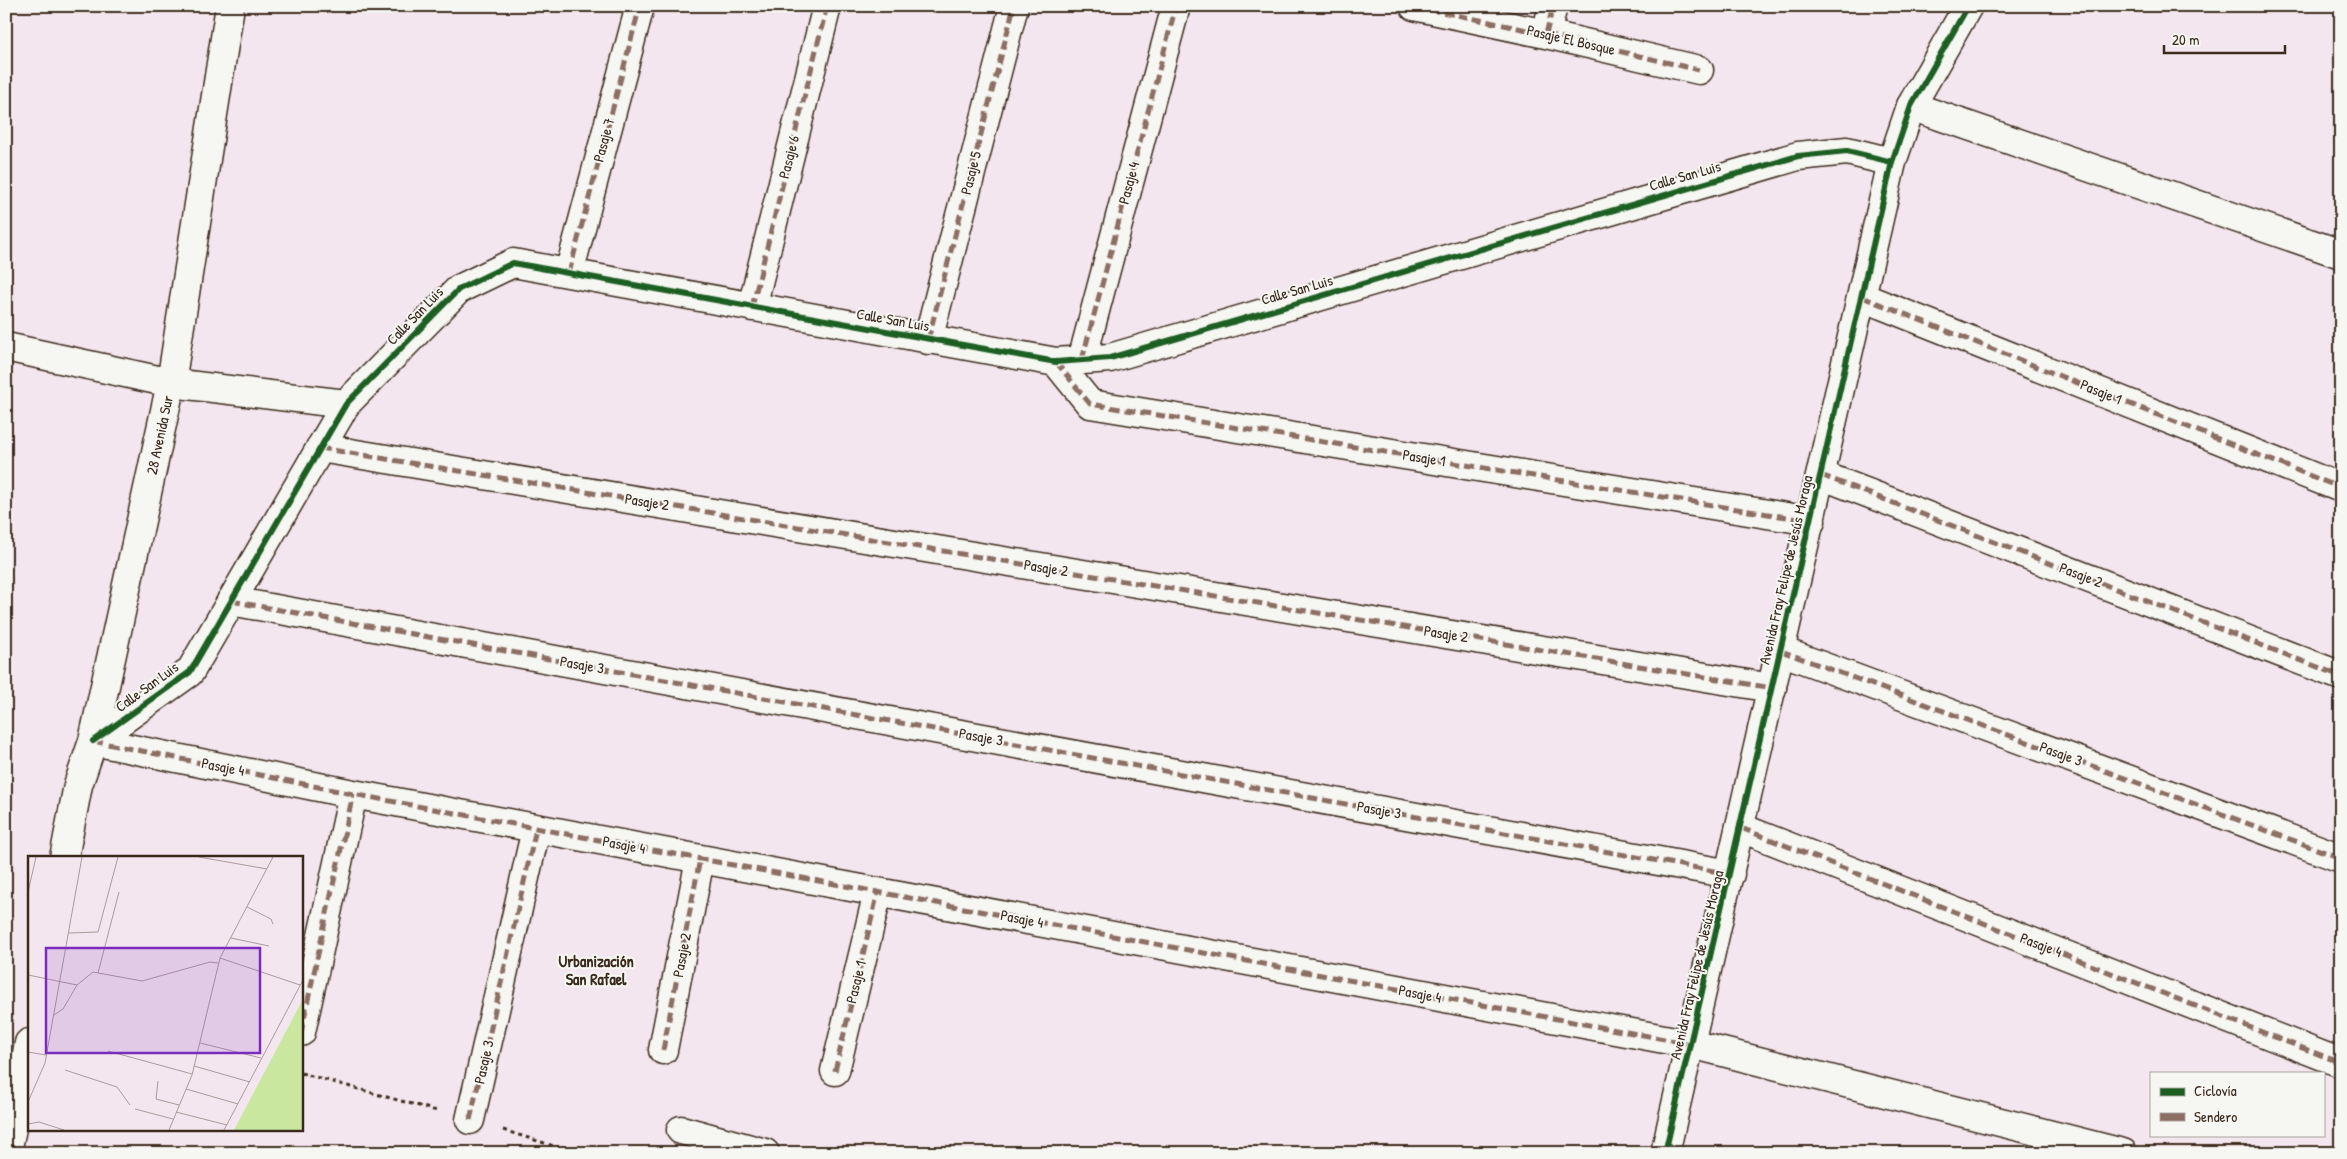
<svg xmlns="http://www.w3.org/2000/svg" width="2347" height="1159" viewBox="0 0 2347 1159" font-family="'Patrick Hand',sans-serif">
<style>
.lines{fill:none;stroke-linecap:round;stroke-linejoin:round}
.street-casing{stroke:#3b2a1e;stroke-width:31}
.secondary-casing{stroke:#3b2a1e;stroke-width:31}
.path{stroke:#3b2a1e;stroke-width:3;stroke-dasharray:4 4;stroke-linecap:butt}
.street{stroke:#f6f6f2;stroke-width:28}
.secondary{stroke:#f6f6f2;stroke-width:28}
.quiet{stroke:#8d6e63;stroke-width:5;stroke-dasharray:10 5;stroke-linecap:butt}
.cycleway-casing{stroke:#f6f6f2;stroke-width:9}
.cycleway{stroke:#1b5e20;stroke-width:6}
.labels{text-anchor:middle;stroke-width:4;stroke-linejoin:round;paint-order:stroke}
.street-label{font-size:15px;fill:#3b2a1e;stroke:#f6f6f2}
.neighbourhood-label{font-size:16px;font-weight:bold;fill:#3b2a1e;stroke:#f6f6f2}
.inset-road{fill:none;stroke:#aa9b9b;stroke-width:1}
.view{fill:#7b2cbf;fill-opacity:0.15;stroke:#7b2cbf;stroke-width:2.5}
.inset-edge{fill:none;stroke:#3b2a1e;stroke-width:2.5}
</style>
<rect width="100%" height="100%" fill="#f4e6ee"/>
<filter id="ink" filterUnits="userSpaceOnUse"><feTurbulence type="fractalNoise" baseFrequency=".02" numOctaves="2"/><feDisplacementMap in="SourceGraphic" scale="10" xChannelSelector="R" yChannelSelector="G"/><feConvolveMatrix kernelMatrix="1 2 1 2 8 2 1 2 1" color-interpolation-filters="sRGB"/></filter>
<g filter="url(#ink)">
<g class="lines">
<g class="street-casing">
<path id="street" d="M1414 6 1546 34 1699 70
M1546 34 1553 6
M1911 106 2341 254
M569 273 640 6
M1862 297 2341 488
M752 307 827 6
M928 340 1014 6
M6 347 171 383 346 404
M1082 360 1176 6
M1056 362 1090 404 1811 521
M320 448 1772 688
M1821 475 2341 676
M231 601 1730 874
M1781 651 2341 858
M93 741 353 794 1691 1044 2123 1153
M93 741 190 672 346 404 459 289 513 263 1056 362 1110 358 1798 156 1847 151 1892 162
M1741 828 2341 1063
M64 858 78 785 93 741 171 383 230 6
M301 1032 353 794
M663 1050 700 859
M835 1071 878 892
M470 1120 536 829
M681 1130 765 1153
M7 1153 29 1043"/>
</g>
<g class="secondary-casing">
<path id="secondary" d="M1665 1153 1892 162 1911 106 1968 6"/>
</g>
<path class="path" d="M301 1073 437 1111
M503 1130 576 1153"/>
<use href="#street" class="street"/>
<use href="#secondary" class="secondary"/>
<path class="quiet" d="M1414 6 1546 34 1699 70
M1546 34 1553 6
M569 273 640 6
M1862 297 2341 488
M752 307 827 6
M928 340 1014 6
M1082 360 1176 6
M1056 362 1090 404 1811 521
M320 448 1772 688
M1821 475 2341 676
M231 601 1730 874
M1781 651 2341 858
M93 741 353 794 1691 1044
M1741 828 2341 1063
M301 1032 353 794
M663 1050 700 859
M835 1071 878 892
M470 1120 536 829"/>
<g class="cycleway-casing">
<path id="cycleway" d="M93 741 190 672 346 404 459 289 513 263 1056 362 1110 358 1798 156 1847 151 1892 162
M1665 1153 1892 162 1911 106 1968 6"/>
</g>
<use href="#cycleway" class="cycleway"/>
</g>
</g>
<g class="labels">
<g class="street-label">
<text transform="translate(1571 40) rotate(13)" y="5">Pasaje El Bosque</text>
<text transform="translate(604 140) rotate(-75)" y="5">Pasaje 7</text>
<text transform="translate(789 157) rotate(-76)" y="5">Pasaje 6</text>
<text transform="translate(971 173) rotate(-76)" y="5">Pasaje 5</text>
<text transform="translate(1685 176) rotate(-16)" y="5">Calle San Luis</text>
<text transform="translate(1129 183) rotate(-75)" y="5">Pasaje 4</text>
<text transform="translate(1297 290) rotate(-16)" y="5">Calle San Luis</text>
<text transform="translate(415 316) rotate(-46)" y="5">Calle San Luis</text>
<text transform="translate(893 320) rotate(10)" y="5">Calle San Luis</text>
<text transform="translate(2101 392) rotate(22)" y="5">Pasaje 1</text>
<text transform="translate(160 435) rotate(-78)" y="5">28 Avenida Sur</text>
<text transform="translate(1424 458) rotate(9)" y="5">Pasaje 1</text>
<text transform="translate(647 502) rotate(9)" y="5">Pasaje 2</text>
<text transform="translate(1046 568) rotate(9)" y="5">Pasaje 2</text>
<text transform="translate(1786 570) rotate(-77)" y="5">Avenida Fray Felipe de Jesús Moraga</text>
<text transform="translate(2081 575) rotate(21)" y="5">Pasaje 2</text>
<text transform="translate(1446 634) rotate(9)" y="5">Pasaje 2</text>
<text transform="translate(582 665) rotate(10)" y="5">Pasaje 3</text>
<text transform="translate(147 687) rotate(-36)" y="5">Calle San Luis</text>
<text transform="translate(981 737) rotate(10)" y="5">Pasaje 3</text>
<text transform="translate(2061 754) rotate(20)" y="5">Pasaje 3</text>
<text transform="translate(223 767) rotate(11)" y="5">Pasaje 4</text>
<text transform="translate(1379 810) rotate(10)" y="5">Pasaje 3</text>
<text transform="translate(624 845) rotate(11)" y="5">Pasaje 4</text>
<text transform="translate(1022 919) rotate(11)" y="5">Pasaje 4</text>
<text transform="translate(2041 945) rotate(21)" y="5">Pasaje 4</text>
<text transform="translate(682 955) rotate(-79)" y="5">Pasaje 2</text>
<text transform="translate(1697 965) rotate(-77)" y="5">Avenida Fray Felipe de Jesús Moraga</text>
<text transform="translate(856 982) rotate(-76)" y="5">Pasaje 1</text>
<text transform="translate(1420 994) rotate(11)" y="5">Pasaje 4</text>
<text transform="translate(484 1062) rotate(-77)" y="5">Pasaje 3</text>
</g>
<g class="neighbourhood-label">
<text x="596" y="967">Urbanización<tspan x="596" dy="18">San Rafael</tspan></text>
</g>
</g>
<g transform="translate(28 856)">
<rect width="275" height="275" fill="#f4e6ee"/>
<path d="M275 143V274H206L264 164Z" fill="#c9e79f"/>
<path class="inset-road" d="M171 1 239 13M0 36 8 1M219 51 243 63 245 68M41 77 70 76 90 1M203 82 241 90M192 102 272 129M70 117 91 36M0 119 49 129M26 159 35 153 49 129 65 116 114 125 182 106 190 107M172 187 233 202M80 195 164 218M0 196 18 199M166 210 222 226M37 214 89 231 102 249M130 225 128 243 151 249M158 233 210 248M0 246 17 207 54 1M107 253 145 263M148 256 199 269M0 268 11 266 36 274M141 274 164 219 192 102 245 1M196 274 275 124"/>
<path class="view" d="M18 92H232V197H18Z"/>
<rect width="275" height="275" class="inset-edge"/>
</g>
<rect width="2347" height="1159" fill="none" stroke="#f6f6f2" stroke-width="25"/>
<rect x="12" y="12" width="2322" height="1134" fill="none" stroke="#3b2a1e" stroke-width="2" filter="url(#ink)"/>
<rect x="2150" y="1072" width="175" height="65" fill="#f6f6f2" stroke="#aba49d"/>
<rect x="2160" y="1088" width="25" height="8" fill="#1b5e20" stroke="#aba49d"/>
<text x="2194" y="1096" font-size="15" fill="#3b2a1e">Ciclovía</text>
<rect x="2160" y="1113" width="25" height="8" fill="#8d6e63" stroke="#aba49d"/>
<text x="2194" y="1122" font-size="15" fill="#3b2a1e">Sendero</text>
<path d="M2164 45v8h121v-8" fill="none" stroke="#3b2a1e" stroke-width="2.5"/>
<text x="2172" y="45" font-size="15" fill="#3b2a1e" stroke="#f6f6f2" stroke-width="4" paint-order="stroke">20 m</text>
</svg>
